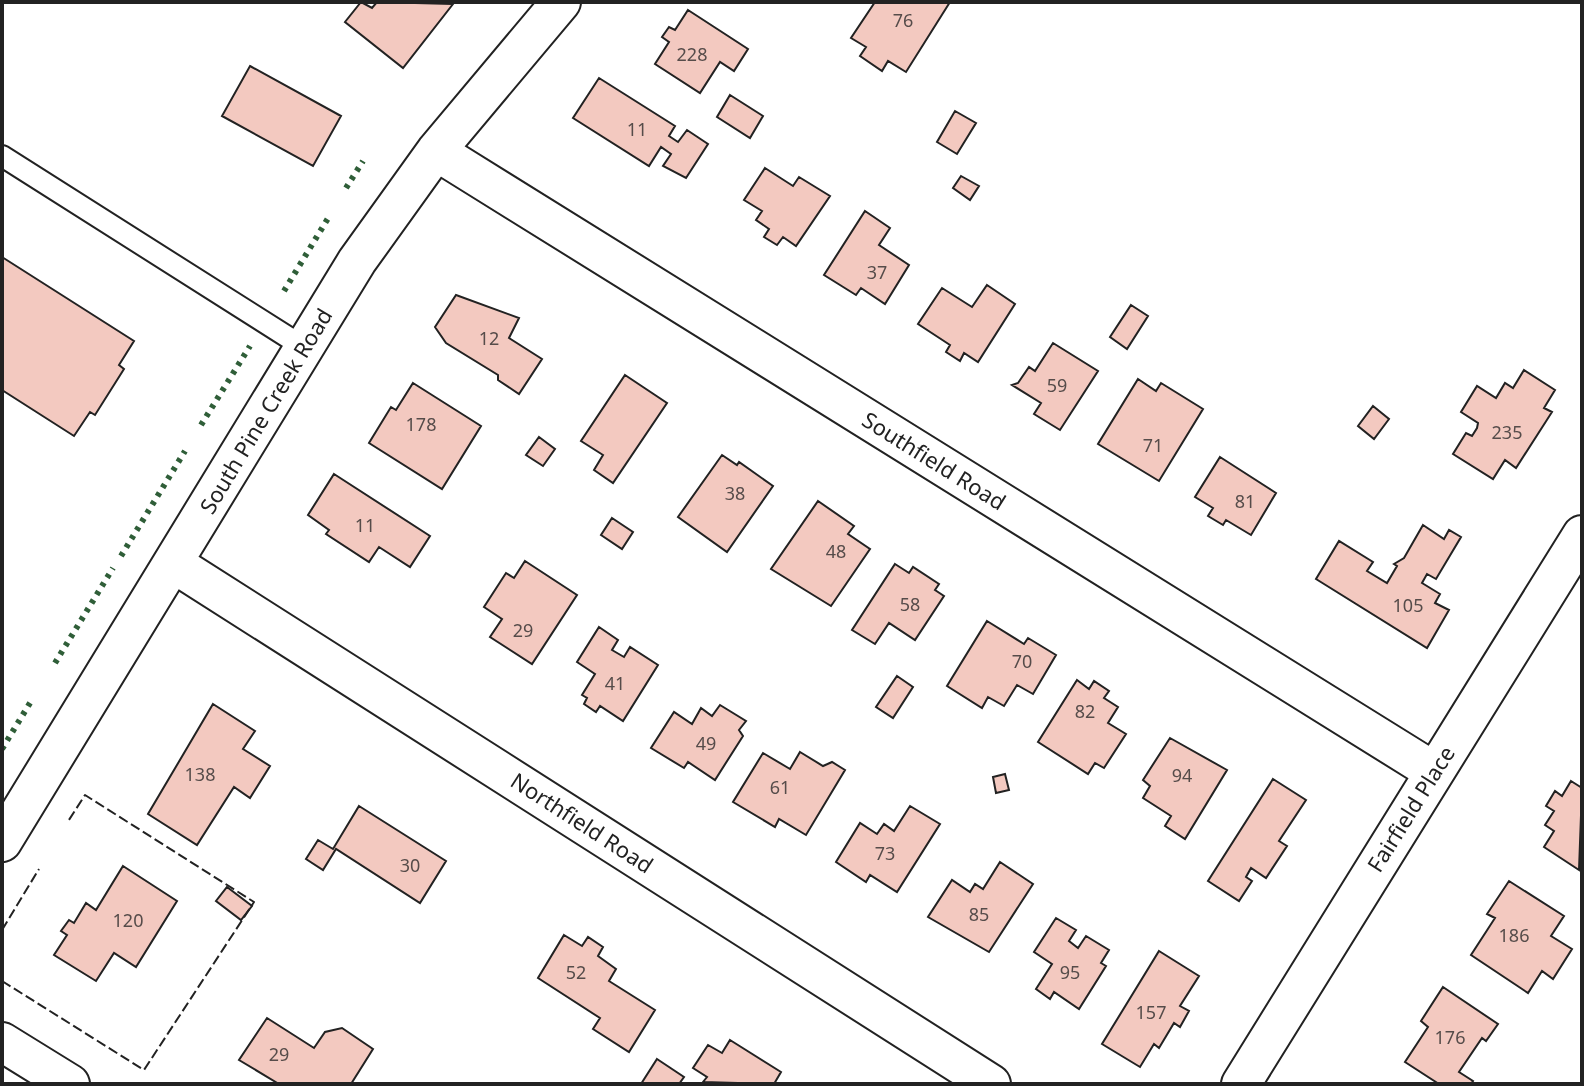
<svg xmlns="http://www.w3.org/2000/svg" width="1584" height="1086" viewBox="0 0 1584 1086" font-family="'Noto Sans',sans-serif">
<style>
.building{fill:#f3c9c0;stroke:#222;stroke-width:2}
.lines{fill:none;stroke-linecap:round;stroke-linejoin:round}
.service-casing{stroke:#222;stroke-width:24}
.minor-casing{stroke:#222;stroke-width:42}
.service{stroke:#fff;stroke-width:20}
.minor{stroke:#fff;stroke-width:38}
.hedge{stroke:#2f5e38;stroke-width:6;stroke-dasharray:4 6;stroke-linecap:butt}
.fence{stroke:#222;stroke-width:2;stroke-dasharray:10 4;stroke-linecap:butt}
.labels{text-anchor:middle;stroke-width:6;stroke-linejoin:round;paint-order:stroke}
.number-label{font-size:18px;fill:#564c4a}
.street-label{font-size:22px;fill:#222;stroke:#fff}
</style>
<rect width="100%" height="100%" fill="#fff"/>
<path class="building" d="M361 2 372 8 377 2 453 4 403 68 345 22Z
M875 2H950L906 72 888 61 882 71 860 56 866 47 851 38Z
M688 10 748 49 734 71 720 62 700 93 655 64 669 42 662 37 669 27 675 30Z
M250 66 341 116 313 166 222 116Z
M599 78 675 126 669 136 678 142 687 130 708 144 686 178 663 166 671 154 661 147 649 166 573 118Z
M730 95 763 116 750 138 717 117Z
M955 111 976 123 957 154 937 142Z
M765 168 793 186 799 177 830 196 796 246 783 237 777 245 764 237 769 229 756 220 762 211 744 200Z
M961 176 979 186 970 200 953 188Z
M865 211 890 228 879 245 909 265 885 304 861 288 856 295 824 275Z
M2 257 134 341 119 365 124 369 95 415 90 412 74 436 2 390Z
M987 285 1015 304 978 362 964 353 960 361 946 352 950 345 918 324 942 288 972 307Z
M456 295 519 318 509 338 542 359 519 394 498 380V375L446 343 435 327Z
M1131 305 1148 316 1127 349 1110 337Z
M1053 343 1098 371 1060 430 1034 414 1041 403 1012 385 1018 383 1029 367 1035 371Z
M1524 370 1555 390 1544 408 1552 412 1516 468 1505 460 1493 479 1453 454 1466 433 1472 436 1477 428 1478 423 1461 412 1477 386 1496 398 1505 383 1513 388Z
M625 375 667 403 613 483 594 470 603 455 581 441Z
M1138 379 1156 391 1161 383 1203 409 1159 481 1098 444Z
M413 383 481 426 442 489 369 443 391 407 396 410Z
M1373 406 1389 419 1374 439 1358 426Z
M539 437 555 449 543 466 526 455Z
M722 455 737 465 739 462 773 486 727 552 678 517Z
M1220 457 1276 493 1251 535 1226 520 1223 525 1208 516 1213 508 1195 497Z
M334 474 430 536 410 567 379 547 369 562 326 534 329 530 308 515Z
M818 501 854 526 848 534 870 549 831 606 771 569Z
M612 518 633 532 622 549 601 535Z
M1423 525 1444 539 1449 530 1461 537 1436 579 1427 574 1422 583 1440 594 1435 603 1449 610 1427 648 1316 579 1339 541 1373 562 1367 571 1387 583 1397 566 1394 564 1404 558Z
M525 561 577 595 532 664 490 637 502 619 484 607 506 573 514 578Z
M895 564 909 573 913 567 939 584 935 590 944 596 915 640 889 623 875 644 852 630Z
M987 621 1024 644 1028 638 1056 655 1033 694 1017 685 1004 706 988 697 982 708 947 686Z
M599 627 618 640 612 650 624 657 630 647 658 665 623 721 600 706 596 712 584 704 587 698 582 695 595 674 577 662Z
M897 676 913 687 893 718 876 707Z
M1077 680 1089 689 1094 681 1109 691 1104 698 1118 707 1108 723 1126 734 1104 768 1095 763 1088 774 1038 742Z
M213 704 255 731 243 749 270 766 250 798 234 787 197 845 148 814Z
M720 705 746 721 739 730 743 736 715 780 688 762 684 768 651 748 674 712 692 724 701 708 712 716Z
M1170 738 1227 770 1185 839 1165 826 1171 816 1143 798 1150 786 1143 780Z
M800 752 823 766 832 762 845 770 806 835 779 819 775 827 733 802 763 753 790 769Z
M1005 774 1009 790 996 793 993 777Z
M1273 779 1306 800 1279 841 1287 846 1266 878 1251 868 1246 877 1252 881 1239 901 1208 881Z
M1571 781 1582 788 1579 870 1544 847 1554 831 1545 825 1554 811 1546 806 1555 791 1562 796Z
M359 806 446 861 420 903 336 849 323 870 306 859 318 840 333 849Z
M910 806 940 824 897 892 870 875 866 882 836 862 860 823 877 834 884 824 894 831Z
M1000 862 1033 884 989 952 928 917 952 880 970 892 975 884 983 889Z
M123 866 177 901 136 967 114 953 96 981 54 955 67 935 61 931 69 920 74 923 86 903 96 910Z
M1509 881 1564 916 1551 936 1572 949 1553 979 1542 971 1528 993 1471 955 1495 918 1487 914Z
M227 887 252 906 241 920 216 901Z
M1056 918 1076 930 1069 941 1078 948 1086 936 1109 950 1101 963 1106 966 1079 1009 1054 992 1050 999 1036 989 1052 964 1034 952Z
M564 935 582 946 588 937 603 947 598 956 616 969 609 981 655 1010 629 1052 593 1029 600 1018 538 978Z
M1159 951 1199 976 1180 1006 1189 1011 1180 1027 1174 1023 1159 1048 1154 1044 1140 1067 1102 1044Z
M1443 987 1498 1024 1486 1041 1482 1038 1459 1072 1473 1081 1471 1084H1439L1405 1062 1428 1027 1421 1021Z
M267 1018 314 1048 325 1032 342 1028 373 1049 351 1084H279L239 1060Z
M730 1040 781 1072 774 1084 703 1082 707 1077 693 1068 708 1045 722 1053Z
M657 1059 684 1077 679 1084H641Z"/>
<g class="lines">
<g class="service-casing">
<path id="service" d="M2 156 305 348"/>
</g>
<g class="minor-casing">
<path id="minor" d="M436 151 1433 771
M173 563 991 1084
M2 842 357 261 436 151 561 2
M2 1042 70 1084
M1241 1084 1582 535"/>
</g>
<use href="#service" class="service"/>
<use href="#minor" class="minor"/>
<path class="hedge" d="M346 188 363 161
M284 291 330 215
M201 425 250 346
M121 556 185 451
M55 663 113 568
M2 749 33 698"/>
<path class="fence" d="M2 930 39 869
M2 981 144 1070 254 902 85 795 67 823"/>
</g>
<g class="labels">
<g class="number-label">
<text x="903" y="27">76</text>
<text x="692" y="61">228</text>
<text x="637" y="136">11</text>
<text x="877" y="279">37</text>
<text x="489" y="345">12</text>
<text x="1057" y="392">59</text>
<text x="421" y="431">178</text>
<text x="1507" y="439">235</text>
<text x="1153" y="452">71</text>
<text x="735" y="500">38</text>
<text x="1245" y="508">81</text>
<text x="365" y="532">11</text>
<text x="836" y="558">48</text>
<text x="910" y="611">58</text>
<text x="1408" y="612">105</text>
<text x="523" y="637">29</text>
<text x="1022" y="668">70</text>
<text x="615" y="690">41</text>
<text x="1085" y="718">82</text>
<text x="706" y="750">49</text>
<text x="200" y="781">138</text>
<text x="1182" y="782">94</text>
<text x="780" y="794">61</text>
<text x="885" y="860">73</text>
<text x="410" y="872">30</text>
<text x="979" y="921">85</text>
<text x="128" y="927">120</text>
<text x="1514" y="942">186</text>
<text x="576" y="979">52</text>
<text x="1070" y="979">95</text>
<text x="1151" y="1019">157</text>
<text x="1450" y="1044">176</text>
<text x="279" y="1061">29</text>
</g>
<g class="street-label">
<text transform="translate(266 411) rotate(-59)" y="8">South Pine Creek Road</text>
<text transform="translate(934 461) rotate(32)" y="8">Southfield Road</text>
<text transform="translate(1411 809) rotate(-58)" y="8">Fairfield Place</text>
<text transform="translate(582 823) rotate(33)" y="8">Northfield Road</text>
</g>
</g>
<rect width="1584" height="1086" fill="none" stroke="#222222" stroke-width="8"/>
</svg>
